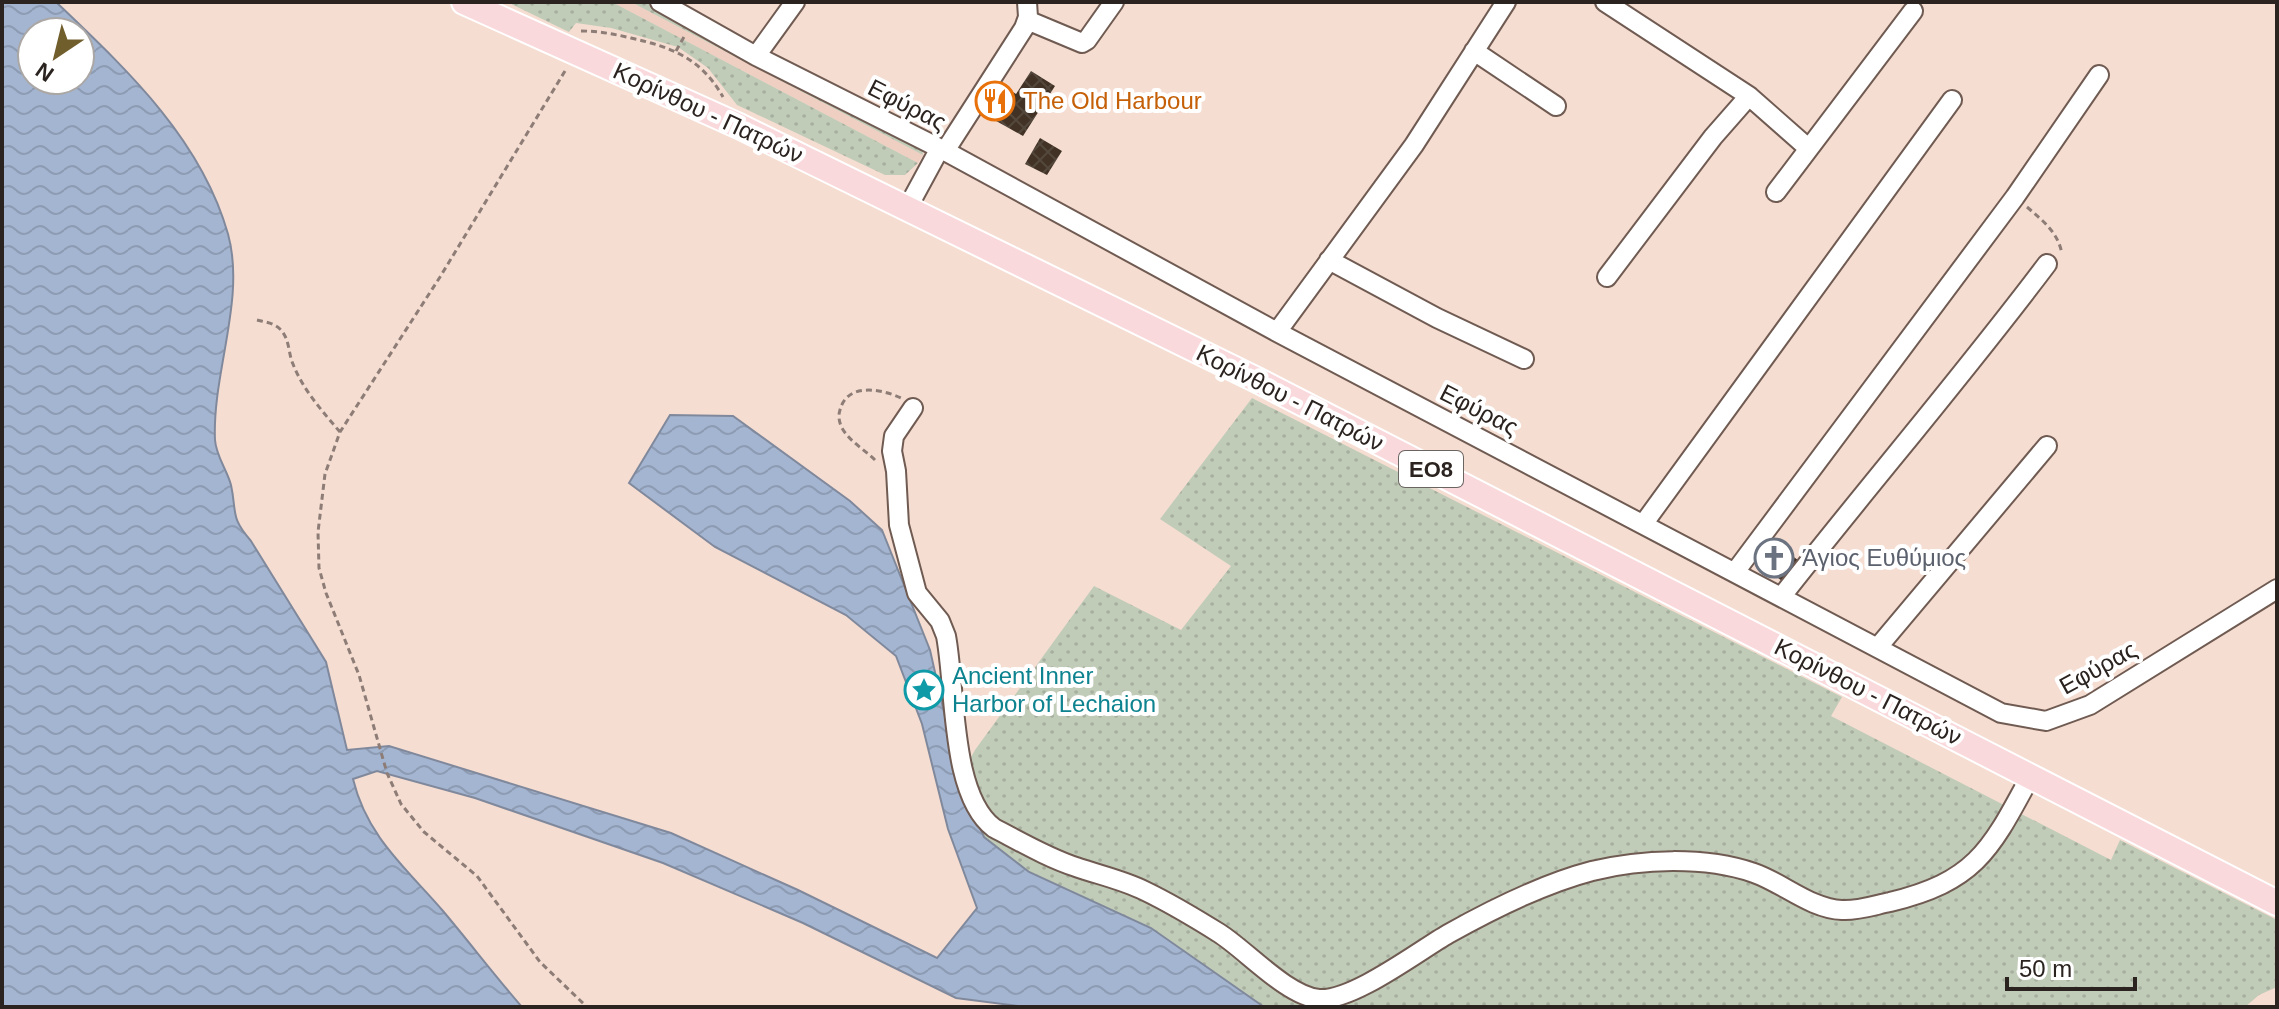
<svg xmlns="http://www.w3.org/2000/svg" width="2279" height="1009" viewBox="0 0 2279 1009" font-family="Helvetica,sans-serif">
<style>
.built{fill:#efcfc1}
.grass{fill:url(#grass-dots)}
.water{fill:url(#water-waves);stroke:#80899c;stroke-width:2;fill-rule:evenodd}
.building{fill:url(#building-cross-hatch)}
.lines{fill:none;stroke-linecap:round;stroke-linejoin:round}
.minor-casing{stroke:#705b52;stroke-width:22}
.major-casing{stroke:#fff;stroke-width:28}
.path{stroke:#8d7d76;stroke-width:3;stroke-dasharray:6 4;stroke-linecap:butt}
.minor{stroke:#fff;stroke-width:18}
.major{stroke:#fad9dd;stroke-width:24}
.labels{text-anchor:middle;stroke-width:8;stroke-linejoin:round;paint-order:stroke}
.shield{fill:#fff;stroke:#6b6562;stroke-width:2}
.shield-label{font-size:22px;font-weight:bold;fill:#2b231f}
.food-label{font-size:24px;fill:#c56008;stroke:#fff;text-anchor:start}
.street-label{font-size:24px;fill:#2b231f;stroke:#fff}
.worship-label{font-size:24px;fill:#5b616d;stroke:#fff;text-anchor:start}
.culture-label{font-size:24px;fill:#0d838f;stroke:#fff;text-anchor:start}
</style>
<defs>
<pattern id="grass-dots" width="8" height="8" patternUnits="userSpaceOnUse" patternTransform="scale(2)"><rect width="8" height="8" fill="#c1ccb8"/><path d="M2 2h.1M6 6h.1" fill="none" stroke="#a6af9e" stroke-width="1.8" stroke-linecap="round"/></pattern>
<pattern id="water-waves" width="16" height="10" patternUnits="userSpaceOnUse" patternTransform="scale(2)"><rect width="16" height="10" fill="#a4b5d1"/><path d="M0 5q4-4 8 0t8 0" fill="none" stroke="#8d9bb3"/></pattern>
<pattern id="building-cross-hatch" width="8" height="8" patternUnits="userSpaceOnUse" patternTransform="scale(2)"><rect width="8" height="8" fill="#413225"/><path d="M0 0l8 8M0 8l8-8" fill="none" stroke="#54473c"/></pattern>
</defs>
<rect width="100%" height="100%" fill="#f5ddd2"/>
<path class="built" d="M612 2H631L923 155 918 163Z"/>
<path class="grass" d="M507 2H612L918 163 905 175H885L737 105 708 68 678 47 611 28 576 23 569 32Z
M631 2H645L922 147 923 155Z
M1252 398 1842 697 1831 716 2111 860 2120 840 2277 920V987L2259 995 2245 1007H1264L1151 928 1029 872 984 837 959 779 975 750 1094 586 1181 630 1231 566 1160 519Z"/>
<path class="water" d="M2 2H56C125 68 201 138 228 234 246 299 212 373 215 440 216 456 227 470 231 485 237 513 230 517 251 541L326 662 347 750 389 746 671 833 798 890 937 958 977 908 948 829 922 724 896 656 846 615 715 547 629 483 670 415 733 416 850 501 882 530 930 650 959 779 984 837 1029 872 1151 928 1264 1007H1025L956 998 803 923 663 863 475 798 377 771 353 779C367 837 406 868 443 911 470 943 495 976 522 1007H2ZM32 32H80V80H32Z"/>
<path class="building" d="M1031 71 1055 86 1023 136 973 108 990 77 1016 94Z
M1040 138 1062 151 1047 175 1025 164Z
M1771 541 1798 560 1782 581 1756 562Z"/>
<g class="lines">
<g class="minor-casing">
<path id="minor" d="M660 2 756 56 945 151 1277 332 2001 713 2046 721 2090 705 2277 589
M1605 2 1749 96 1713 137 1607 277
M1027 20 1082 43 1087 40 1114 2
M1474 51 1556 106
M756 56 795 2
M1749 96 1808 148
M945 151 1024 28 1028 17 1027 2
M1776 192 1913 11
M908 207 940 148
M1329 260 1437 318 1524 359
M1277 332 1414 145 1506 2
M913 408 894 436 892 451 896 471 899 525 917 593 940 621 946 636C956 688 950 795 994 828 1021 842 1048 858 1076 867 1099 875 1123 880 1145 891 1170 903 1195 918 1219 933 1246 950 1287 996 1319 999 1353 1001 1417 952 1448 934 1489 911 1546 883 1592 871 1641 859 1704 856 1754 873 1783 883 1811 909 1842 910 1858 911 1875 905 1890 902 1977 881 1991 849 2031 775
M1644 523 1952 100
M1735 572 2015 197 2099 75
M1782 596C1869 485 1962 377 2047 264
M1878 647 2047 446"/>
</g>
<g class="major-casing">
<path id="major" d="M464 2 739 126 1257 380 2277 903"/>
</g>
<path class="path" d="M581 31C598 31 614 34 631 38 671 47 701 58 723 97
M676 51 684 37
M565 71 440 277 340 432 325 474 318 532 319 568 326 593 359 675 387 773 401 804 424 832 477 876 540 962 587 1007
M2027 207C2043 221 2058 232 2062 254
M257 320C265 322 274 323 280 329 290 339 288 353 293 364 303 390 323 412 340 432
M875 460C864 449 850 442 842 428 839 422 838 416 840 410 847 382 882 389 901 398"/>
<use href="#minor" class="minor"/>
<use href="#major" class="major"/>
</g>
<defs>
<g id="restaurant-ring" transform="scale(2)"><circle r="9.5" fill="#fff" stroke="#e8710a" stroke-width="1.5"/><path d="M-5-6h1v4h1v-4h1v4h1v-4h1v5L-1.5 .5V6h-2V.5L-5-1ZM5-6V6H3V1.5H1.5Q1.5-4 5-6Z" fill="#e8710a"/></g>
<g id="church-ring" transform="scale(2)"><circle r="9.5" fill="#fff" stroke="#6b7280" stroke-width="1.5"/><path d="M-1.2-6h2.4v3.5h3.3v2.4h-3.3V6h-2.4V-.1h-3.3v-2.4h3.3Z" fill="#6b7280"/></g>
<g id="sight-ring" transform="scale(2)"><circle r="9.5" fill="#fff" stroke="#0f9aa8" stroke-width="1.5"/><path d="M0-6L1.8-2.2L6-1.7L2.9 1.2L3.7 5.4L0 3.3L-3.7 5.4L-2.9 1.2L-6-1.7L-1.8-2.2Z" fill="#0f9aa8"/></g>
</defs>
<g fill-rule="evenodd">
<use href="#restaurant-ring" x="995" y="101"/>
<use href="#church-ring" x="1774" y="558"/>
<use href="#sight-ring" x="924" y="690"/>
</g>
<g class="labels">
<rect class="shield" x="1399" y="451" width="64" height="36" rx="6"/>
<g class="shield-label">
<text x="1431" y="477">ΕΟ8</text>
</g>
<g class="food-label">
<text x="1023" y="109">The Old Harbour</text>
</g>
<g class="street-label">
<text transform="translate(907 105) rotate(27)" y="8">Εφύρας</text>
<text transform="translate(708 113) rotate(25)" y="8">Κορίνθου - Πατρών</text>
<text transform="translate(1290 398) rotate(27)" y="8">Κορίνθου - Πατρών</text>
<text transform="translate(1479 410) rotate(27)" y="8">Εφύρας</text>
<text transform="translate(2098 668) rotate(-29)" y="8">Εφύρας</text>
<text transform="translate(1868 692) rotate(27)" y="8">Κορίνθου - Πατρών</text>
</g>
<g class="worship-label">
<text x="1802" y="566">Άγιος Ευθύμιος</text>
</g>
<g class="culture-label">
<text x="952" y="684">Ancient Inner<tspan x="952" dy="28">Harbor of Lechaion</tspan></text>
</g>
</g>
<rect width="2279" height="1009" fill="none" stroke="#2b231f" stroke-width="8"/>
<g transform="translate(56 56) rotate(215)"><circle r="38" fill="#ffffff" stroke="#aaa7a5" stroke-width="2"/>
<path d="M0-6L14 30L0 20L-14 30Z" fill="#715e2d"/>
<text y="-12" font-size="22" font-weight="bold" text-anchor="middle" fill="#2b231f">N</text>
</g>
<path d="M2007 977v12h128v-12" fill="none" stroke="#2b231f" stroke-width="4"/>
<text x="2019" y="977" font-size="24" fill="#2b231f" stroke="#ffffff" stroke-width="6" paint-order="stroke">50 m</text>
</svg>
